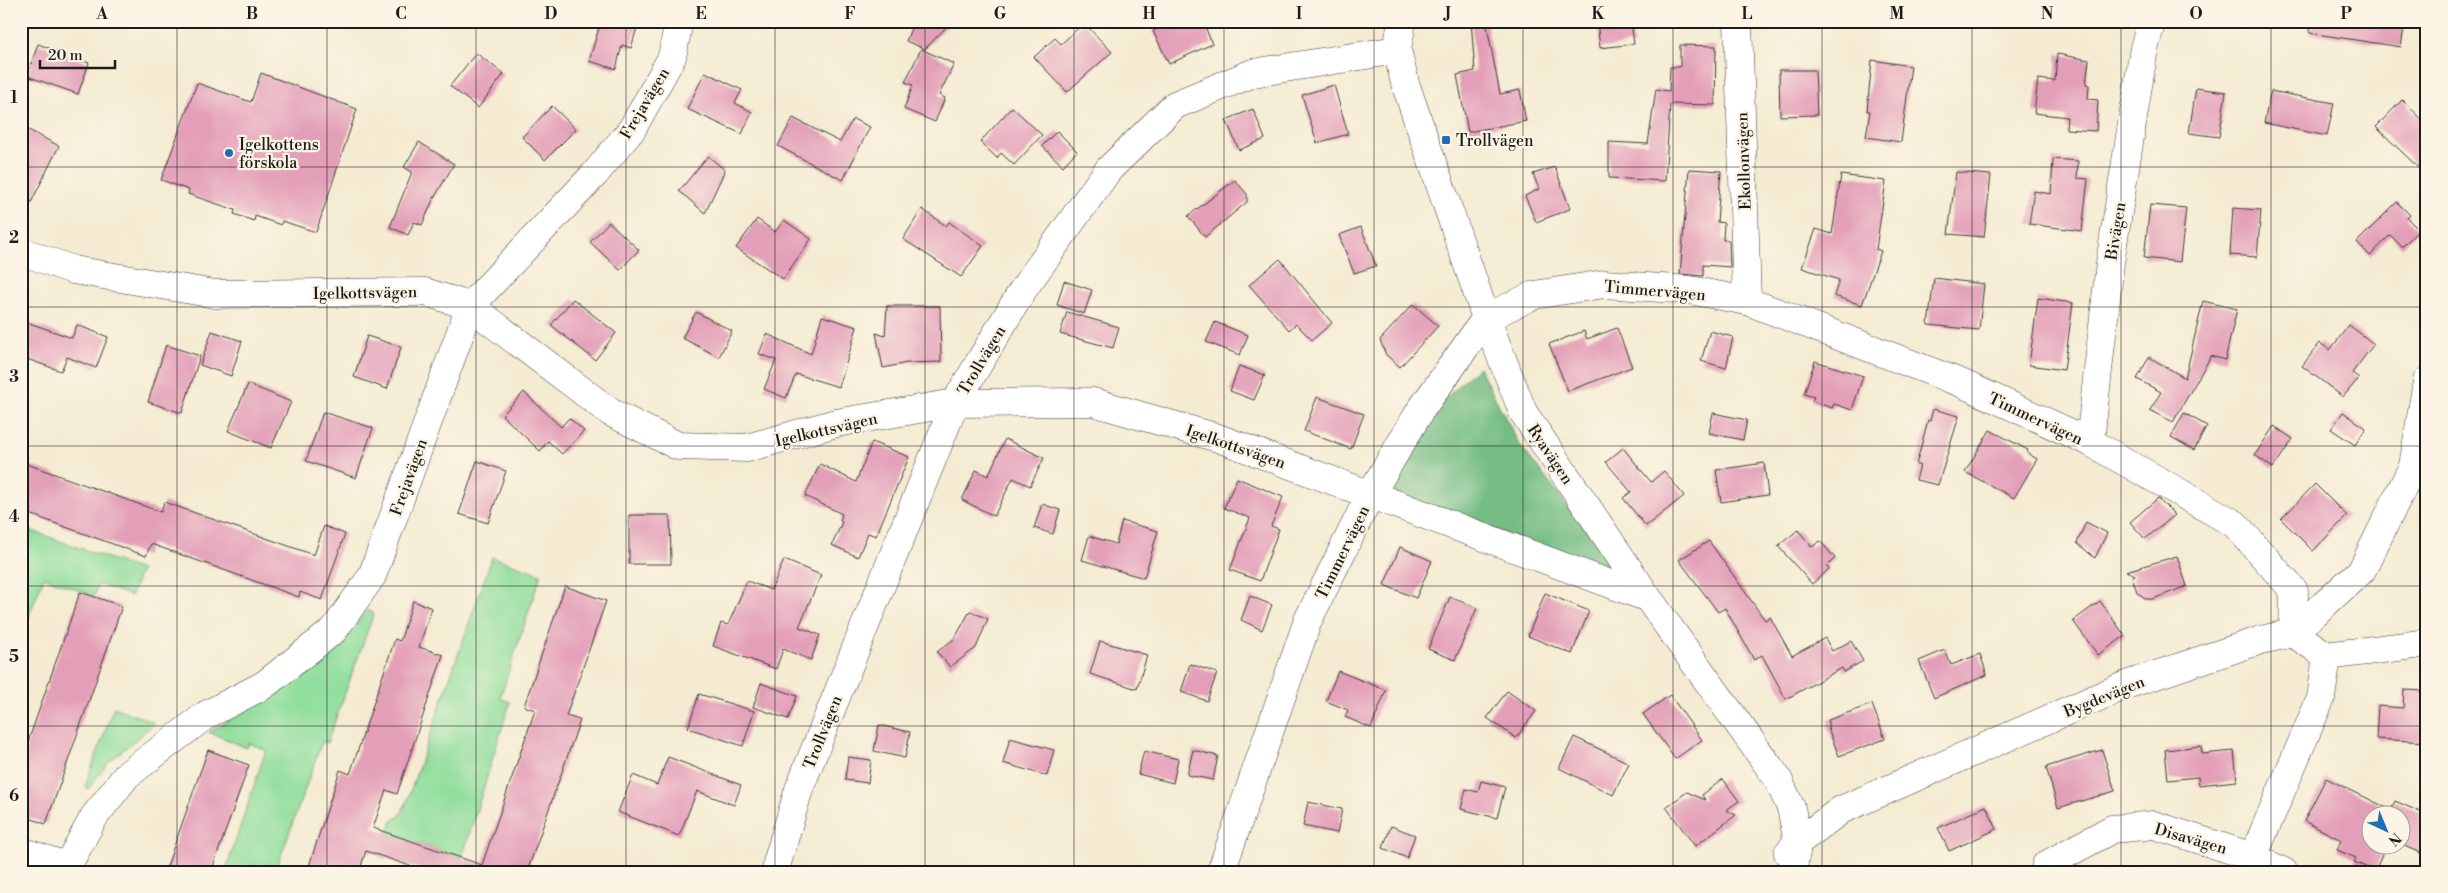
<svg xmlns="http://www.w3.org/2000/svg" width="2448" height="893" viewBox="0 0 2448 893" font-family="'Libre Bodoni',serif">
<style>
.green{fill:#90de9d;stroke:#567d5c}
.forest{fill:#74bd84;stroke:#486c50}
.building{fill:#e39fb8}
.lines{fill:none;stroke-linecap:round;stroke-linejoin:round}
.minor-casing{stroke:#3c3b37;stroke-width:29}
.minor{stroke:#fff;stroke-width:28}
.grid{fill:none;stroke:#1c1c1c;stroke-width:1;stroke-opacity:0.55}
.poi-dot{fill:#1f6fb2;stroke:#fcf5e5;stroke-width:2}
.labels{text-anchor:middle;stroke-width:4.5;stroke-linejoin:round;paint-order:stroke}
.street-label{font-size:16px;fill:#1c1c1c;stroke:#fcf5e5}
.poi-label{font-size:16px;fill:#1c1c1c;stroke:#fcf5e5;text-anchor:start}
.neatline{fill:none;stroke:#1c1c1c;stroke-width:2}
.grid-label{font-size:16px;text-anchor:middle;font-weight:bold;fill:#1c1c1c}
</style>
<rect width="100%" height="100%" fill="#fcf5e5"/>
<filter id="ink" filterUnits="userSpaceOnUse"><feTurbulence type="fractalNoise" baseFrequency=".02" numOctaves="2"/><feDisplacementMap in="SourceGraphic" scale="10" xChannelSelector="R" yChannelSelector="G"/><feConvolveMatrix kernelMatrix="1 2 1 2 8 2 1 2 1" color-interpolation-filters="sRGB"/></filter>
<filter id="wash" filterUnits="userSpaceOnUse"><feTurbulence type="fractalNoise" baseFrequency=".0096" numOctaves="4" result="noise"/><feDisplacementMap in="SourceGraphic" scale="20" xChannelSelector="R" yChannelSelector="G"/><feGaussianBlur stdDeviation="1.12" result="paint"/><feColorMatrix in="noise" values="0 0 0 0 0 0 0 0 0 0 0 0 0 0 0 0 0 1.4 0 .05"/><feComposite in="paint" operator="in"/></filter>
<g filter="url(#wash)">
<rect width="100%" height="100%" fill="#f4ebd2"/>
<path class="green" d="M21 527 141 570 131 596 98 584 94 596 44 577 21 637Z
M492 557 541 574 500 698 510 702 462 858 402 838 394 860 379 856 392 821 400 816 407 801Z
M367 610 374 613 327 743 322 742 275 872H225L266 750 249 743 247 748 209 732C272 696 323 670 367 610Z
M114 707 155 723 109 762 88 789 85 786Z"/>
<path class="forest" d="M1479 367 1519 444 1609 559 1613 574 1384 488C1414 439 1434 404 1479 367Z"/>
<g id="blocks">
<path class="building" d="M601 21H639L631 48 622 45 616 69 589 61Z
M914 21H952L925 49 906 41Z
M1175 21H1203L1212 44 1169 64 1153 31Z
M1471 21H1486L1500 94 1520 90 1526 121 1468 132 1457 75 1475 71Z
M1597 21H1631L1634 44 1600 48Z
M2311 21H2405L2401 47 2310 33Z
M1084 23 1112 52 1067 92 1034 57 1055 38 1061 44Z
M38 44 89 63 78 94 27 76Z
M1680 45 1716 46 1715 105 1670 104 1665 181 1609 178V142L1648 144 1656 89 1669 91 1670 67H1680Z
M921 49 954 64 939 95 945 98 935 122 904 109 913 85 905 82Z
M476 53 504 74 478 108 450 86Z
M2057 54 2089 60 2086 84 2089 85 2088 99 2098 100 2096 131 2066 129 2067 117 2034 113 2038 79 2055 81Z
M1872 60 1911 66 1901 142 1866 137 1870 111H1867Z
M1779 70H1815L1817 115 1780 116Z
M705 72 742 90 735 103 752 112 742 134 687 109Z
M261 73 357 109 316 232 282 221 281 225 255 216 254 221 234 214 235 210 188 194 189 190 161 180 197 83 251 102Z
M1334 85 1348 134 1317 143 1302 95Z
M2196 88 2226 92 2219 137 2189 133Z
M2271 91 2334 103 2327 136 2264 123Z
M2402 100 2427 124V176L2376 127Z
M552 106 576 129 545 160 522 137Z
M1012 107 1042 135 1014 165 1001 153 997 158 980 142Z
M1253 109 1265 139 1239 150 1226 120Z
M793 118 840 142 853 119 870 127 843 180 778 146Z
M27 129 59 146 21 223V140Z
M1057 131 1077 151 1063 166 1042 146Z
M419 142 454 164 433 200 422 225 414 222 408 235 390 227 412 172 404 167Z
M708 156 725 170 705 213 679 191Z
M2053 159 2078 161 2077 178 2088 179 2082 231 2029 224 2034 191 2051 194Z
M1555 167 1570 209 1536 222 1525 196 1539 189 1533 174Z
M1689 169 1721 171 1717 222 1724 223 1723 240H1729L1730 267 1703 265V276L1680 274Z
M1956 172 1991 175 1984 237 1948 234Z
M1841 175 1886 181 1876 249 1881 251 1862 305 1834 296 1839 280 1802 268 1816 229 1832 234Z
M1235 180 1247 194V202L1205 237 1188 216Z
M2397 202 2410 215 2407 218 2419 230 2402 247 2390 235 2370 256 2357 242Z
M2150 205 2186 208 2180 262 2144 258Z
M2233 208 2261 210 2257 257 2230 255Z
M922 209 946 226 949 222 983 246 961 277 903 239Z
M757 219 775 232 784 220 811 239 783 279 736 248Z
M609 222 639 250 620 270 590 242Z
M1361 227 1376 266 1354 273 1339 235Z
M1280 259 1332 323 1312 340 1296 324 1289 330 1249 285Z
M1934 278 1984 284 1979 330 1928 325Z
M1064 281 1092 290 1084 314 1057 305Z
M2038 298 2073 303 2064 370 2029 365Z
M573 299 616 333 595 360 551 325Z
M2203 301 2237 309 2225 360 2211 356 2173 422 2150 410 2161 392 2137 379 2149 357 2185 378Z
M1413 304 1438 326 1400 367 1386 355 1380 340Z
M887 306H940L941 362 907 363 883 368 876 333 885 336Z
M696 312 732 331 719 357 682 338Z
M1067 312 1119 327 1113 348 1060 334Z
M822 316 857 327 839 387 796 374 786 398 764 389 776 360 759 354 767 334 811 354Z
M21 320 72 338 77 325 108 337 96 368 67 357 61 371 21 357Z
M1215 322 1248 335 1240 355 1206 342Z
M2349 325 2374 344 2352 373 2359 378 2343 397 2302 366 2320 343 2330 350Z
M1617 328 1632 367 1568 391 1549 344 1584 331 1587 339Z
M212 331 242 341 231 376 200 365Z
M1710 331 1733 337 1726 368 1701 361Z
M367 336 401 347 387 389 354 377Z
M166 345 200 356 182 413 148 402Z
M1815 361 1863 376 1852 410 1834 404 1832 408 1812 401 1814 397 1804 394Z
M1239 366 1265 375 1254 400 1230 391Z
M248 384 291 402 271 448 228 431Z
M524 392 561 427 569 418 584 431 562 454 548 441 540 451 502 415Z
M1317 397 1364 414 1351 449 1304 431Z
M1933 409 1959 416 1938 485 1916 480 1920 465H1916L1928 420 1930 421Z
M323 412 373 428 356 478 306 461Z
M2343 412 2366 428 2355 445 2331 429Z
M1713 413 1747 420 1743 440 1709 433Z
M2184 413 2207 426 2194 450 2171 437Z
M2274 426 2293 439 2273 468 2255 455Z
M1990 430 2028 450 2027 453 2037 459 2014 498 1965 472Z
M1005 439 1044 458 1030 486 1013 478 994 516 962 500 976 470 988 476Z
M872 442 909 457 876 536 868 533 858 557 832 545 842 522 840 521 842 514 805 496 820 464 856 482Z
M1623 448 1651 482 1664 471 1684 496 1646 526 1623 498 1631 492 1606 462Z
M477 461 506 471 488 523 459 514Z
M21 462 161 512 164 502 314 555 324 526 345 534 322 600 300 592 299 597 151 544 146 556 21 511Z
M1764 463 1768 495 1721 502 1716 470Z
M1237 478 1283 497 1271 526 1279 529 1260 581 1230 570 1250 518 1224 508Z
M2315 484 2347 516 2313 551 2281 519Z
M2158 498 2175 515 2145 539 2130 522Z
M1042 504 1060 510 1053 534 1034 528Z
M629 515H670L671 564H629Z
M1122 521 1158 531 1144 578 1082 560 1089 536 1116 544Z
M2086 522 2107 533 2095 558 2077 543Z
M1798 530 1812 547 1820 541 1835 558 1827 566 1829 569 1812 584 1778 546Z
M1709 541 1765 620 1770 617 1792 656 1825 638 1832 651 1851 641 1863 661 1844 672 1842 668 1786 699 1762 655 1754 660 1725 608 1718 612 1679 560Z
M1400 547 1432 561 1416 598 1384 585Z
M2177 556 2187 586 2153 599H2146L2137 592 2132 577 2135 575 2126 571Z
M784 560 821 575 799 627 820 635 811 660 783 649 776 669 713 646 721 623 728 625 747 581 771 590Z
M565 586 606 601 566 716 580 720 527 872H428L366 851 359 872H307L340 770 350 774 395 639 400 641 413 601 432 608 419 647 443 655 397 794 386 790 373 828 482 865 535 710 524 706Z
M80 592 122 606 46 824 21 815V762Z
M1545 593 1589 611 1572 654 1528 636Z
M1250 596 1272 605 1262 630 1241 620Z
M1450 597 1477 608 1455 660 1428 649Z
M2100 601 2125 636 2098 655 2073 621Z
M970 611 988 619 976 648 950 667 937 652 955 638Z
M1100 641 1147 655 1137 689 1090 674Z
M1945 650 1951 665 1980 654 1987 675 1934 698 1919 661Z
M1190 664 1217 673 1207 701 1181 692Z
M1338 671 1386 690 1371 728 1345 717 1348 710 1326 701Z
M761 683 797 696 788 719 753 707Z
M2404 690 2427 691V742L2376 739 2378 706 2403 708Z
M1507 691 1536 711 1516 738 1487 718Z
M699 694 754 711 743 746 688 728Z
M1670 695 1702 740 1675 759 1643 714Z
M1872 704 1885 739 1839 756 1828 728V720Z
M879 725 910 732 905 758 874 751Z
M1574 737 1629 763 1613 795 1559 768Z
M1010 738 1054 750 1047 776 1003 763Z
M2201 746 2202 754 2234 751 2237 781 2199 785 2198 777 2168 780 2165 750Z
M208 750 249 765 211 872H165Z
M1193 750 1218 756 1213 780 1187 775Z
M2102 750 2115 791 2058 808 2046 767Z
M1144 751 1178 759 1173 783 1138 774Z
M668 757 741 785 734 805 697 791 679 836 618 812 633 775 657 785Z
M848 757 871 760 868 783 845 780Z
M2326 778 2391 810 2395 801 2427 815V856L2400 844V816H2370V846H2386L2375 871 2354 862 2356 858 2337 850 2341 840 2304 821Z
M1723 779 1739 801 1726 810 1736 815 1695 846 1666 807 1687 792 1705 800 1702 795Z
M1481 781 1505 787 1497 818 1461 809 1466 789 1478 792Z
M1308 802 1342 809 1337 833 1303 826Z
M1986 806 1997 829 1949 851 1938 828Z
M1391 826 1415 835 1407 858 1383 848Z"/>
</g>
</g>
<g filter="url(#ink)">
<use href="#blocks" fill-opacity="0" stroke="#3c3b37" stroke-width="1"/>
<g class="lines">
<g class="minor-casing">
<path id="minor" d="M1402 21 1397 50 1405 83 1486 318 1523 412 1648 598 1778 779 1791 808 1798 842 1792 872
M1738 21 1747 301
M21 251 73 270 215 294 425 292 470 306 610 412 678 446 747 448 836 423 955 403 1093 402 1218 438 1648 598
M2090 442 2110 263 2144 48 2152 21
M2293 633 2362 570 2413 466 2427 381
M21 851 66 866
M1788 853 1798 842 1841 810 2126 685 2261 640 2293 633 2327 656 2421 644 2427 645
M2253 857 2284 872
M2046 865 2112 829 2154 825 2253 857 2321 698 2327 656
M64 872 94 817 127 775 206 715 264 685 334 630 372 576 470 306 594 175 632 129 672 57 679 21
M777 872V863L799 789 955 403 1024 288 1109 169 1175 105 1253 73 1397 50
M1221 872 1308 620 1370 495 1420 411 1486 318 1534 295 1604 284 1690 290 1747 301 1961 383 2090 442 2235 524 2294 591 2293 633"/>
</g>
<use href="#minor" class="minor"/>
</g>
</g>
<path class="grid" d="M177 21V872M327 21V872M476 21V872M626 21V872M775 21V872M925 21V872M1074 21V872M1224 21V872M1374 21V872M1523 21V872M1673 21V872M1822 21V872M1972 21V872M2121 21V872M2271 21V872M21 167H2427M21 307H2427M21 446H2427M21 586H2427M21 726H2427"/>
<g class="poi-dot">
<rect x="1441" y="135" width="10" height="10" rx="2.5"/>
<circle cx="229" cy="153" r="5"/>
</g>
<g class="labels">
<g class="street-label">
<text transform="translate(644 103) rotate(-59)" y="6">Frejavägen</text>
<text transform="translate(1743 161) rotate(-92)" y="6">Ekollonvägen</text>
<text transform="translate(2115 231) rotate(-81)" y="6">Bivägen</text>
<text transform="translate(1655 290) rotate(5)" y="6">Timmervägen</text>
<text transform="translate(365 292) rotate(-1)" y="6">Igelkottsvägen</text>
<text transform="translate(981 360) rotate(-59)" y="6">Trollvägen</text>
<text transform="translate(2036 418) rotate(25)" y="6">Timmervägen</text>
<text transform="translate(826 429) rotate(-13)" y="6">Igelkottsvägen</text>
<text transform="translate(1236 446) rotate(19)" y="6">Igelkottsvägen</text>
<text transform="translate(1551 454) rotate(56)" y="6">Ryavägen</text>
<text transform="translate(408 477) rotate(-70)" y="6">Frejavägen</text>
<text transform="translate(1342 552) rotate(-64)" y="6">Timmervägen</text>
<text transform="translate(2104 696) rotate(-22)" y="6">Bygdevägen</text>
<text transform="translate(822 732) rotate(-68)" y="6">Trollvägen</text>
<text transform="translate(2191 838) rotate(16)" y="6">Disavägen</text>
</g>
<g class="poi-label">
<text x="1456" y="146">Trollvägen</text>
<text x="239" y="150">Igelkottens<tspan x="239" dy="18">förskola</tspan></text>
</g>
</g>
<rect width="2448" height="893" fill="none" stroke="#fcf5e5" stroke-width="55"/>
<g transform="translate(2386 830) rotate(136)"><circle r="24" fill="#fcf5e5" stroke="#a29e95"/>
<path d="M0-4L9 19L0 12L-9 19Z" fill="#1f6fb2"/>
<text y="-8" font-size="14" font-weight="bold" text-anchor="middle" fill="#1c1c1c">N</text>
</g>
<path d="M40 60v8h75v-8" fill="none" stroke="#1c1c1c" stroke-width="2.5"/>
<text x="48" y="60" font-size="15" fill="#1c1c1c" stroke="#fcf5e5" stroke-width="4" paint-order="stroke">20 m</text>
<rect x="28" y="28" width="2392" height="838" class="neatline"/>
<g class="grid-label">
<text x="102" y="19">A</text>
<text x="252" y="19">B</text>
<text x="401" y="19">C</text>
<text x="551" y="19">D</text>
<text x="701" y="19">E</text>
<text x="850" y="19">F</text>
<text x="1000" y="19">G</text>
<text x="1149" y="19">H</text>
<text x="1299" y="19">I</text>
<text x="1448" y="19">J</text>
<text x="1598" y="19">K</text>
<text x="1747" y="19">L</text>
<text x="1897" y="19">M</text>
<text x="2047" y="19">N</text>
<text x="2196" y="19">O</text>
<text x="2346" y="19">P</text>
<text x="14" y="103">1</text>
<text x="14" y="243">2</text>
<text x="14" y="382">3</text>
<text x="14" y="522">4</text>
<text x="14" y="662">5</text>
<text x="14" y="801">6</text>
</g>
</svg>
